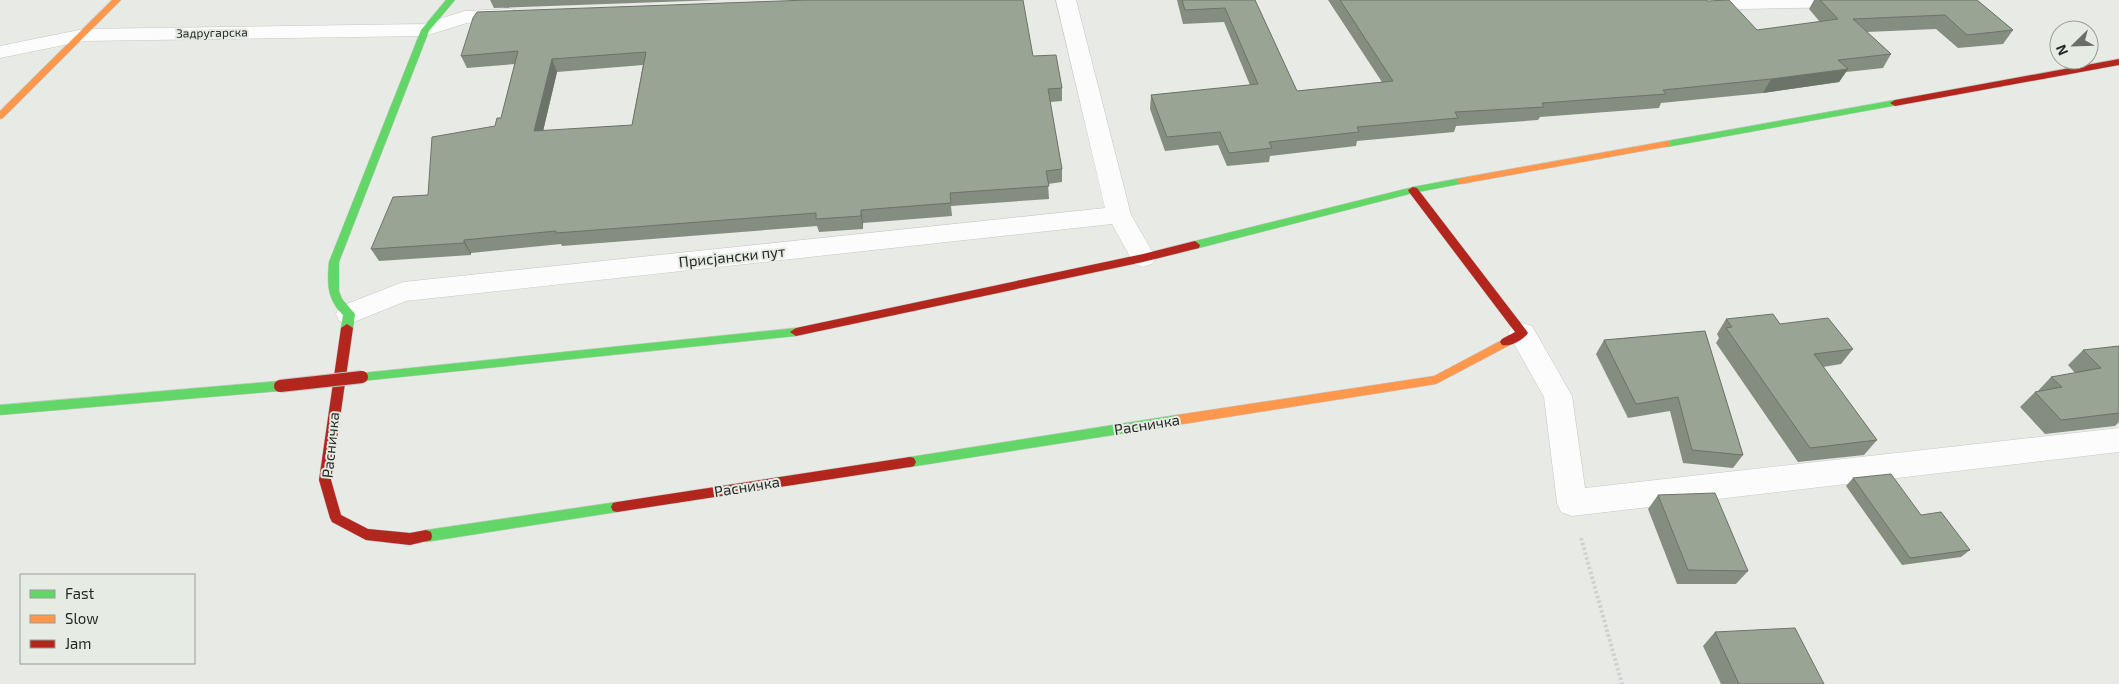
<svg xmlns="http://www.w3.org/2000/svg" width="2119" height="684" viewBox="0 0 2119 684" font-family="'Exo 2',sans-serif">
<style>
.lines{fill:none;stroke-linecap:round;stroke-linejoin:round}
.street-casing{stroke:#c5c7c4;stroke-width:1}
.fast-casing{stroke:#c5c7c4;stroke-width:1}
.slow-casing{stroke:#c5c7c4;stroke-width:1}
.jam-casing{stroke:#c5c7c4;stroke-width:1}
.path{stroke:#d0d0d0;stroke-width:4;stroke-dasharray:2.5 2.5;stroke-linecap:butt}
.street{fill:#fbfcfb;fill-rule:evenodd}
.fast{fill:#63d668;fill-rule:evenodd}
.slow{fill:#ff974d;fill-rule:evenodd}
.jam{fill:#b3261e;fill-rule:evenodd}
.jam-bridge-casing{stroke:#c5c7c4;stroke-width:14;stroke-linecap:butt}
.jam-bridge{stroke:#b3261e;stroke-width:12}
.wall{fill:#848d7f;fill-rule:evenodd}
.shaded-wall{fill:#6c7368}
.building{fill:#9aa494;stroke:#6c7368;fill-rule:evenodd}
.labels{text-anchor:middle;stroke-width:4;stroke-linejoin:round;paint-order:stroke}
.far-street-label{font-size:12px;fill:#272926;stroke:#e6ebe4}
.street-label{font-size:15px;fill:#272926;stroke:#e6ebe4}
</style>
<rect width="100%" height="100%" fill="#e7eae5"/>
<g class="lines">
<g class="street-casing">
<path id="street" d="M1056 0H1076L1131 215 1156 258 1152 264 1143 267 1134 264 1112 224 406 301 349 324 339 321 336 314 339 307 403 282 1105 208Z
M1688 0H1907L1904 4 1897 6 1696 10 1689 8 1686 4Z
M511 9 518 11 521 15 518 19 467 23 425 36 84 41 0 58V46L84 29 423 24 465 11Z
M1522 323 1532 326 1572 396 1585 488 2119 428V452L1572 516 1561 512 1557 503 1544 397 1508 333 1512 326Z"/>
</g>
<g class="fast-casing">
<path id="fast" d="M446 0H455L429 31 339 262V291L342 299 355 314 353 328 347 332 341 328 343 315C327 299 327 284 329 262L421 30Z
M1895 100 1898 101V105L1667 147 1662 144 1667 141Z
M1461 178 1465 179 1466 181 1465 183 1413 193 1195 249 1190 245 1195 241 1413 187Z
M796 328 802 332 796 336 362 381 358 380 356 377 358 374 362 373Z
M280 381 284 383 286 386 284 389 280 391 0 415V405Z
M1177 415 1181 417 1183 420 1181 423 1177 425 910 467 906 466 904 462 906 458 910 457Z
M617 502 621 503 623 507 621 511 617 512 426 542 421 540 420 536 421 532 426 530Z"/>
</g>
<g class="slow-casing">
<path id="slow" d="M112 0H121L3 118 0 119V111Z
M1667 141 1670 142V146L1461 184 1456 181 1461 178Z
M1506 338 1510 339 1512 342 1510 345 1436 384 1177 425 1173 423 1171 420 1173 417 1177 415 1434 376Z"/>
</g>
<g class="jam-casing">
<path id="jam" d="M2119 59V65L1895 106 1890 103 1895 100Z
M1413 187 1417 188 1526 330 1528 333C1523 340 1510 347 1502 345L1500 342 1502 339 1515 332 1409 192 1408 190Z
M1195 241 1200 245 1199 248 1143 262 796 336 790 332 796 328 1143 254Z
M347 324 353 328 331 480 341 515 368 529 410 533 426 530 431 532 432 536 431 540 410 545 366 540 332 522 330 518 319 480 341 328Z
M910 457 914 458 916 462 914 466 910 467 617 512 613 511 611 507 613 503 617 502Z"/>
</g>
<path class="path" d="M1581 538 1622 684"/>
<use href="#street" class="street"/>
<use href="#fast" class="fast"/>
<use href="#slow" class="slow"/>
<use href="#jam" class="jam"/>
<g class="jam-bridge-casing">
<path id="jam-bridge" d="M280 386 362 377"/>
</g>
<use href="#jam-bridge" class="jam-bridge"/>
</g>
<path class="wall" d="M490 0H717L494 8Z
M808 0 1033 56 1062 88V101L1050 102 1062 169V182L1048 184 1049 199 951 206 952 216 863 223V229L819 232 817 226 562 246 561 244 471 253V255L379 261 371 249 428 195 495 126 501 118 515 64 467 68 461 56ZM643 65 632 125 543 131 557 72Z
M1177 0H1255L1297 91 1382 82 1328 0H1707V1L1757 30 1820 22 1809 9 1814 0H1977L2013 30 2003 44 1958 48 1936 29 1867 32 1891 54 1883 68 1846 72 1839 82 1763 93 1661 103 1659 108 1540 117 1538 120 1456 126 1454 132 1357 141 1356 146 1270 156 1269 162 1227 166 1218 145 1165 151 1150 109 1151 95 1250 85 1224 22 1183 24Z
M1726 319 1780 324 1853 349 1841 364 1823 367 1877 440 1864 455 1798 462 1716 343 1719 338 1717 334Z
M1705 331 1743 455 1733 468 1683 463 1670 411 1628 418 1596 354 1604 340Z
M2119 346V422L2115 426 2045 434 2020 407 2035 392H2037L2051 377 2075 373 2068 365 2083 350Z
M1853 478 1921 515 1970 550 1961 557 1902 565 1846 486Z
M1658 495 1748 571 1736 584H1677L1648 509Z
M1715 632 1824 684H1721L1703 646Z"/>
<path class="shaded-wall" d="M552 59 557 72 540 144 534 131Z
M1848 69 1839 82 1763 93 1771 79Z
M861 210 863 223V229L861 216Z
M464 240 471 253V255L464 243Z"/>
<path class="building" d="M808 0H1023L1033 56 1056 55 1062 88 1048 89 1062 169 1046 171 1049 186 950 193 951 203 861 210V216L816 219V213L556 233V231L464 240V243L371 249 393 197 428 195 432 137 495 126 497 118H501L518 51 461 56 473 18 477 12ZM646 52 632 125 534 131 552 59Z
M1182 0H1255L1297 91 1393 81 1340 0H1707V1L1729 0 1757 30 1838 19 1820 0H1977L2013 30 1967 35 1945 15 1853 19 1891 54 1838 60 1848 69 1771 79 1663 90 1666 94 1542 103 1544 107 1455 112 1458 118 1357 127 1359 132 1269 142 1272 148 1229 153 1220 132 1167 137 1151 95 1258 84 1225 8 1185 10Z
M1773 314 1780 324 1828 318 1853 349 1814 354 1877 440 1810 448 1726 328 1732 327 1726 319Z
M1705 331 1743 455 1692 450 1678 397 1636 404 1604 340Z
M2119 346V413L2061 420 2035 392 2062 387 2051 377 2101 368 2083 350Z
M1891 474 1921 515 1941 512 1970 550 1910 558 1853 478Z
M1715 493 1748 571 1688 570 1658 495Z
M1795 628 1824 684H1739L1715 632Z"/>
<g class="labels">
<g class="far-street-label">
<text transform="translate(212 33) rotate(-1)" y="4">Задругарска</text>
</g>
<g class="street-label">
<text transform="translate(732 257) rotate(-6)" y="5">Присјански пут</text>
<text transform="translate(1147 425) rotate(-9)" y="5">Расничка</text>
<text transform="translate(331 445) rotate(-84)" y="5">Расничка</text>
<text transform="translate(747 487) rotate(-9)" y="5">Расничка</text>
</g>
</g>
<rect x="20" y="574" width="175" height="90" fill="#e6ebe4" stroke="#9a9d98"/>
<rect x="30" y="590" width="25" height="8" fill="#63d668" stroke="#9a9d98"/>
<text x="65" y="599" font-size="15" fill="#272926">Fast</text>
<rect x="30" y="615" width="25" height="8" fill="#ff974d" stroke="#9a9d98"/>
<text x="65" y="624" font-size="15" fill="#272926">Slow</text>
<rect x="30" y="640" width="25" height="8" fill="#b3261e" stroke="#9a9d98"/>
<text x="65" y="649" font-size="15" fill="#272926">Jam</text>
<g transform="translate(2074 45) rotate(247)"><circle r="24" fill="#e6ebe4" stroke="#9a9d98"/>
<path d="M0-4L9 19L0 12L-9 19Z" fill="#6a6d69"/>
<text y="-8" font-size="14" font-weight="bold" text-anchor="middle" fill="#272926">N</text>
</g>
</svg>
